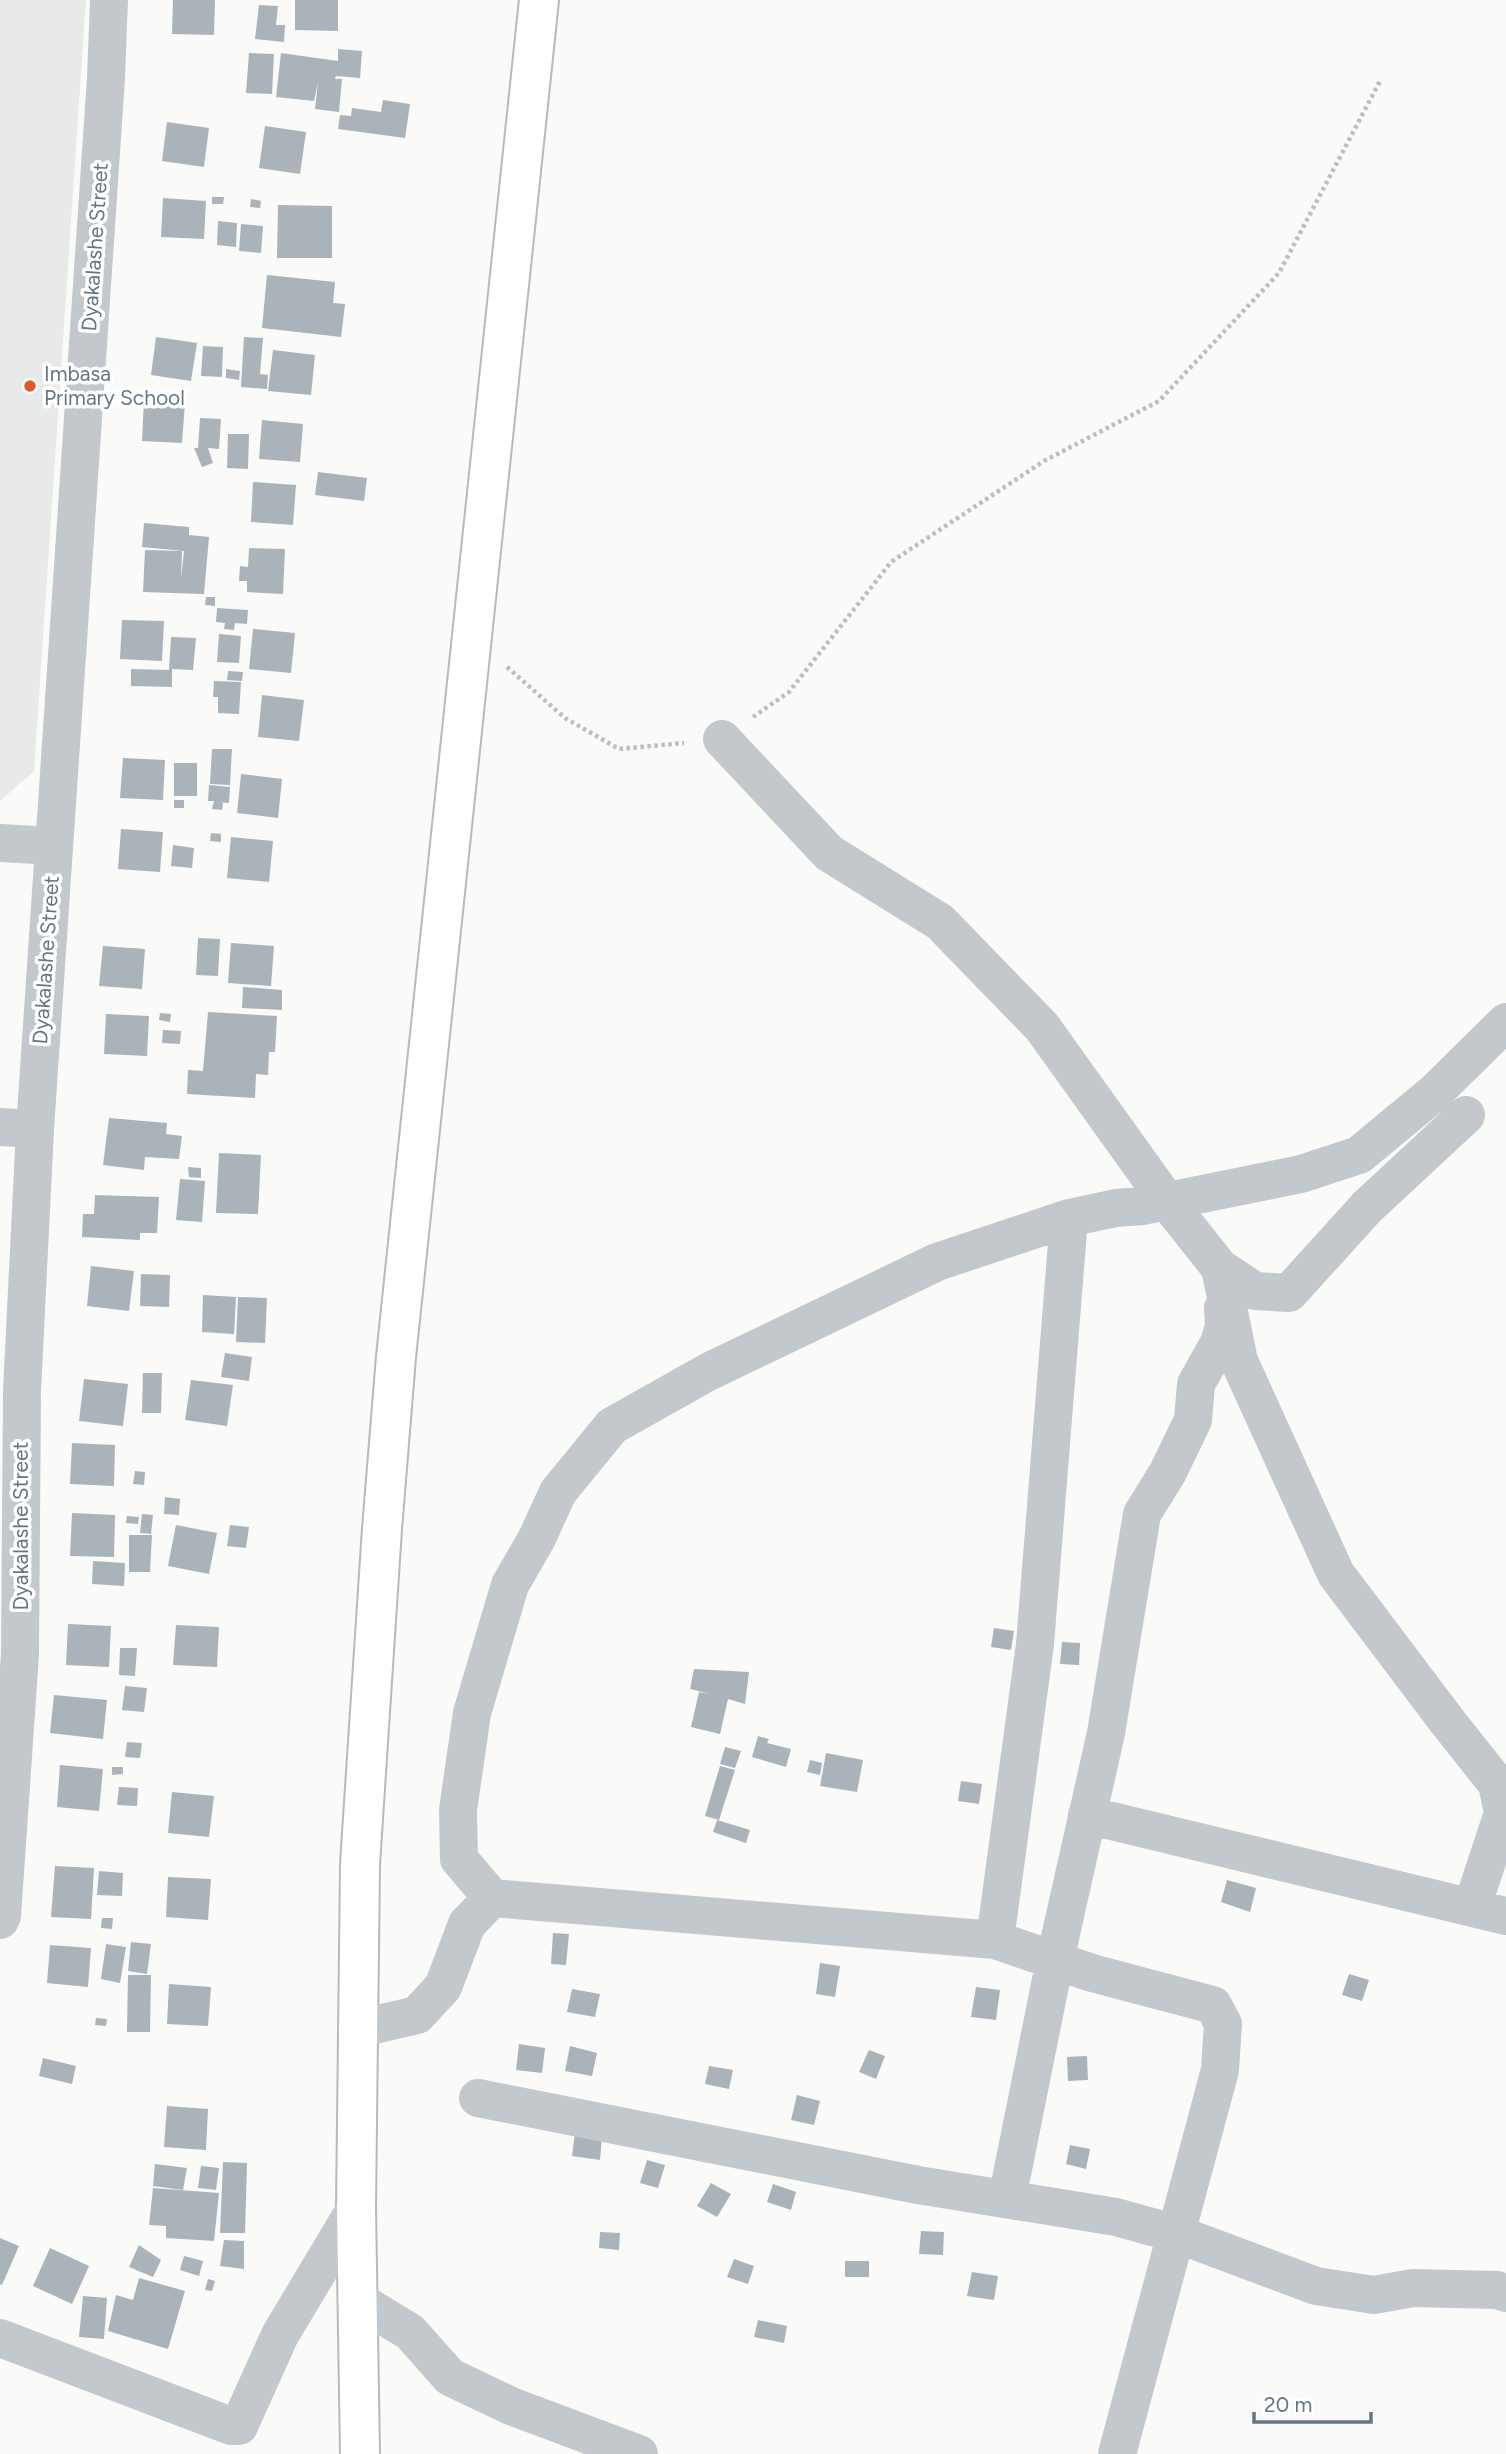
<svg xmlns="http://www.w3.org/2000/svg" width="1506" height="2454" viewBox="0 0 1506 2454" font-family="Figtree,sans-serif">
<style>
.built{fill:#e8e9e9}
.building{fill:#aab3b9}
.lines{fill:none;stroke-linecap:round;stroke-linejoin:round}
.major-casing{stroke:#b5babe;stroke-width:42}
.path{stroke:#bbbfc2;stroke-width:4.5;stroke-dasharray:3.5 3.5;stroke-linecap:butt}
.minor{stroke:#c3c8cc;stroke-width:38}
.major{stroke:#fff;stroke-width:38}
.poi-dot{fill:#e4572e;stroke:#fff;stroke-width:2.5}
.labels{text-anchor:middle;stroke-width:7;stroke-linejoin:round;paint-order:stroke}
.street-label{font-size:21px;fill:#657683;stroke:#fff}
.poi-label{font-size:21px;fill:#657683;stroke:#fff;text-anchor:start}
</style>
<rect width="100%" height="100%" fill="#fafaf8"/>
<path class="built" d="M0 0H86L34 771 0 801Z"/>
<path class="building" d="M173 0H215L214 35 172 34Z
M295 0H338V31L295 30Z
M259 5 278 6 276 25H285L284 42 255 39Z
M338 49 362 51 360 78 336 76 335 79H342L339 112 315 109 318 82 314 101 276 97 281 53 338 61Z
M249 53 274 54 272 94 246 93Z
M383 100 410 104 405 138 338 129 340 115 351 116 352 108 381 112Z
M167 122 209 128 204 167 162 161Z
M265 126 306 132 300 174 259 168Z
M212 197H224L223 204H212Z
M163 198 206 201 204 239 161 237Z
M251 199 261 201 260 208 250 207Z
M278 205 332 206V258H277Z
M218 221 237 223 236 247 217 245Z
M241 224 263 226 261 253 239 251Z
M267 275 335 282 333 303 345 304 341 337 262 328Z
M156 337 197 343 191 381 151 375Z
M244 337 263 338 260 374 268 375 267 389 241 387Z
M203 346 223 347 222 377 201 376Z
M273 350 315 355 311 395 268 391Z
M226 369 240 371 239 380 226 378Z
M144 400 185 403 182 443 142 441Z
M200 418 221 419 219 449 208 448 213 463 202 467 194 448H198Z
M262 420 303 424 300 462 259 459Z
M228 434H249L248 469 227 468Z
M318 472 367 478 364 501 315 495Z
M253 482 296 485 293 525 251 522Z
M144 523 189 527V535L209 537 204 594 143 592 145 550 182 551 181 579 184 551 142 547Z
M249 548 285 549 283 594 247 592V581H239L240 566 248 567Z
M206 597H215V606L205 605Z
M217 608 248 610 247 624 235 623 234 630 224 629 225 623 216 622Z
M122 620 164 621 162 661 120 659Z
M253 629 295 633 291 673 249 669Z
M219 634 241 636 239 663 217 662Z
M171 637 196 638 193 670 172 669V687L131 686V669L169 670Z
M228 671 243 672 242 681 227 680Z
M214 681 241 682 239 714 218 713V697H213Z
M262 695 304 700 299 741 258 737Z
M212 749H232L230 785 210 784Z
M123 758 165 760 163 800 120 798Z
M174 763H197V796H174Z
M241 774 282 779 278 818 237 813Z
M209 785 230 787 229 803 216 802 223 803 222 810 212 809 214 801H208Z
M174 800H184V808H174Z
M121 829 163 832 160 872 118 869Z
M211 833 221 834V842L210 841Z
M231 837 273 841 269 882 227 878Z
M173 845 194 848 192 868 171 866Z
M198 938 220 939 218 976 196 975Z
M231 943 274 946 271 986 228 983Z
M103 946 145 949 142 989 99 986Z
M243 987 282 990V1010L242 1008Z
M208 1012 277 1016 275 1052H269L268 1075 256 1074 255 1098 187 1094 188 1070 203 1071Z
M160 1013 171 1014 170 1022 159 1020Z
M106 1014 149 1016 147 1056 104 1054Z
M163 1030 181 1031 180 1044 162 1043Z
M109 1118 167 1123 166 1134 182 1136 179 1159 145 1157 144 1170 103 1165Z
M219 1153 261 1155 258 1214 216 1213Z
M188 1167 201 1168V1178L189 1177Z
M180 1179 205 1181 202 1222 176 1220Z
M95 1195 159 1197 157 1233H140V1240L82 1237 83 1214H94Z
M91 1266 134 1271 129 1311 87 1306Z
M141 1274 170 1275 169 1307 140 1306Z
M203 1295 236 1297 234 1334 202 1332Z
M238 1297 267 1298 265 1343 236 1342Z
M225 1353 252 1357 249 1381 221 1377Z
M143 1373H162L161 1413H142Z
M84 1379 128 1384 123 1426 79 1421Z
M191 1380 233 1385 227 1426 185 1420Z
M72 1443 115 1445 114 1486 70 1484Z
M135 1471 145 1472 144 1485 133 1484Z
M165 1497 180 1499 179 1515 164 1514Z
M72 1513 115 1515 114 1557 70 1556Z
M142 1514 153 1515 151 1534 140 1533Z
M127 1516 139 1517 138 1524 126 1523Z
M176 1525 217 1533 209 1574 168 1566Z
M230 1525 249 1527 246 1548 227 1546Z
M129 1535H152L150 1572H129Z
M93 1561 125 1563 124 1586 92 1584Z
M68 1624 111 1626 109 1667 66 1665Z
M176 1625 219 1627 217 1667 173 1665Z
M994 1628 1014 1631 1011 1650 991 1647Z
M1062 1642 1080 1643 1079 1665 1060 1664Z
M120 1648H137L135 1676 119 1675Z
M694 1669 749 1672 745 1704 728 1699 720 1734 691 1727 699 1692 711 1694 690 1689Z
M125 1686 147 1688 144 1712 122 1710Z
M54 1695 107 1700 103 1739 50 1733Z
M758 1736 769 1739 767 1743 791 1749 786 1767 752 1757Z
M127 1742 142 1743 140 1758 125 1757Z
M725 1747 741 1751 735 1768 720 1764Z
M826 1753 863 1760 857 1792 820 1786Z
M810 1760 822 1763 820 1775 807 1772Z
M60 1765 103 1769 99 1811 57 1807Z
M720 1766 735 1770 719 1820 705 1816Z
M112 1767H123V1774L112 1775Z
M961 1781 982 1784 979 1804 958 1801Z
M119 1787 138 1788 137 1806 117 1805Z
M172 1792 214 1796 209 1837 168 1833Z
M717 1820 750 1830 746 1843 713 1832Z
M55 1866 94 1868 91 1919 51 1917Z
M99 1871 123 1873 122 1896 97 1895Z
M168 1877 211 1879 208 1920 166 1917Z
M1227 1880 1256 1888 1250 1912 1221 1902Z
M102 1918H113L112 1929 101 1928Z
M553 1933 569 1934 566 1965 551 1964Z
M131 1942 151 1944 147 1974 128 1971Z
M106 1944 126 1947 120 1983 101 1979Z
M50 1945 91 1948 88 1987 47 1983Z
M820 1963 840 1966 835 1997 816 1994Z
M1349 1974 1369 1980 1362 2001 1342 1995Z
M128 1975H151L150 2032H127Z
M169 1984 211 1987 208 2026 167 2024Z
M976 1987 1000 1990 996 2020 971 2017Z
M572 1989 600 1994 595 2017 567 2012Z
M96 2018 107 2019 106 2026 95 2025Z
M519 2044 545 2048 542 2073 516 2070Z
M570 2046 597 2053 592 2076 565 2071Z
M869 2050 885 2056 876 2079 859 2072Z
M1087 2056 1088 2080 1068 2081 1067 2057Z
M43 2058 76 2066 72 2084 39 2076Z
M709 2066 733 2070 729 2089 705 2084Z
M797 2095 820 2101 814 2125 791 2120Z
M167 2106 208 2109 206 2150 164 2147Z
M575 2133 602 2136 600 2160 572 2156Z
M1070 2145 1090 2149 1086 2169 1066 2164Z
M647 2160 665 2165 658 2188 640 2183Z
M223 2162 247 2163 245 2233H220Z
M155 2164 187 2168 183 2190 153 2186Z
M201 2166 219 2168 216 2190 198 2188Z
M711 2183 731 2194 717 2217 697 2206Z
M773 2184 796 2192 791 2210 767 2202Z
M153 2188 219 2193 214 2241 166 2238V2226L149 2225Z
M921 2231 944 2232 943 2255 919 2254Z
M600 2232 620 2233 619 2250 599 2248Z
M0 2238 19 2246 2 2285 0 2284Z
M224 2240 244 2241V2269L220 2266Z
M139 2245 161 2260 153 2277 129 2267Z
M50 2248 89 2266 72 2304 33 2286Z
M184 2256 203 2261 199 2276 180 2270Z
M734 2259 754 2266 748 2284 727 2277Z
M845 2261H869V2277H845Z
M972 2272 998 2276 994 2300 967 2296Z
M139 2278 185 2291 168 2349 108 2331 116 2295 133 2300Z
M208 2279 215 2281 212 2291 205 2290Z
M83 2296 107 2298 104 2339 79 2337Z
M758 2320 787 2326 784 2343 754 2337Z"/>
<g class="lines">
<g class="major-casing">
<path id="major" d="M360 2454 356 2208 360 1864 382 1529 396 1357 539 0"/>
</g>
<path class="path" d="M507 667 565 718 619 749 684 743
M753 717 789 692 891 562 1044 461 1159 401 1279 273 1380 81"/>
<path class="minor" d="M722 739 829 853 940 922 1042 1027 1166 1200 1220 1268 1239 1361 1336 1574 1447 1721 1497 1784 1503 1813 1472 1907
M0 843 54 846
M0 1127 35 1129
M1220 1268 1255 1291 1289 1293 1367 1207 1466 1115
M1087 1815 1506 1916
M492 1898 459 1859 458 1810 472 1713 510 1585 537 1538 558 1492 612 1426 708 1372 937 1262 1069 1218 1116 1208 1143 1206 1301 1174 1359 1155 1434 1093 1506 1022
M0 1920 2 1916 20 1654 22 1391 35 1129 106 78 109 0
M995 1940 1035 1644 1069 1218
M357 2029 417 2015 443 1987 467 1924 492 1898 995 1940 1092 1973 1213 2005 1223 2024 1220 2070 1117 2454
M478 2098 918 2185 1116 2217 1177 2234 1316 2286 1374 2295 1413 2288 1497 2290 1506 2293
M1007 2199 1055 1960 1106 1733 1142 1514 1168 1472 1193 1420 1196 1384 1219 1343 1224 1326 1223 1308
M357 2300 410 2332 450 2377 511 2406 639 2454
M0 2338 231 2426H239L280 2335 356 2208"/>
<use href="#major" class="major"/>
</g>
<circle class="poi-dot" cx="30" cy="386" r="7"/>
<g class="labels">
<g class="street-label">
<text transform="translate(95 247) rotate(-86)" y="7">Dyakalashe Street</text>
<text transform="translate(46 960) rotate(-86)" y="7">Dyakalashe Street</text>
<text transform="translate(21 1526) rotate(-90)" y="7">Dyakalashe Street</text>
</g>
<g class="poi-label">
<text x="44" y="381">Imbasa<tspan x="44" dy="24">Primary School</tspan></text>
</g>
</g>
<path d="M1254 2412v10h117v-10" fill="none" stroke="#657683" stroke-width="3.5"/>
<text x="1264" y="2412" font-size="21" fill="#657683" stroke="#ffffff" stroke-width="5" paint-order="stroke">20 m</text>
</svg>
